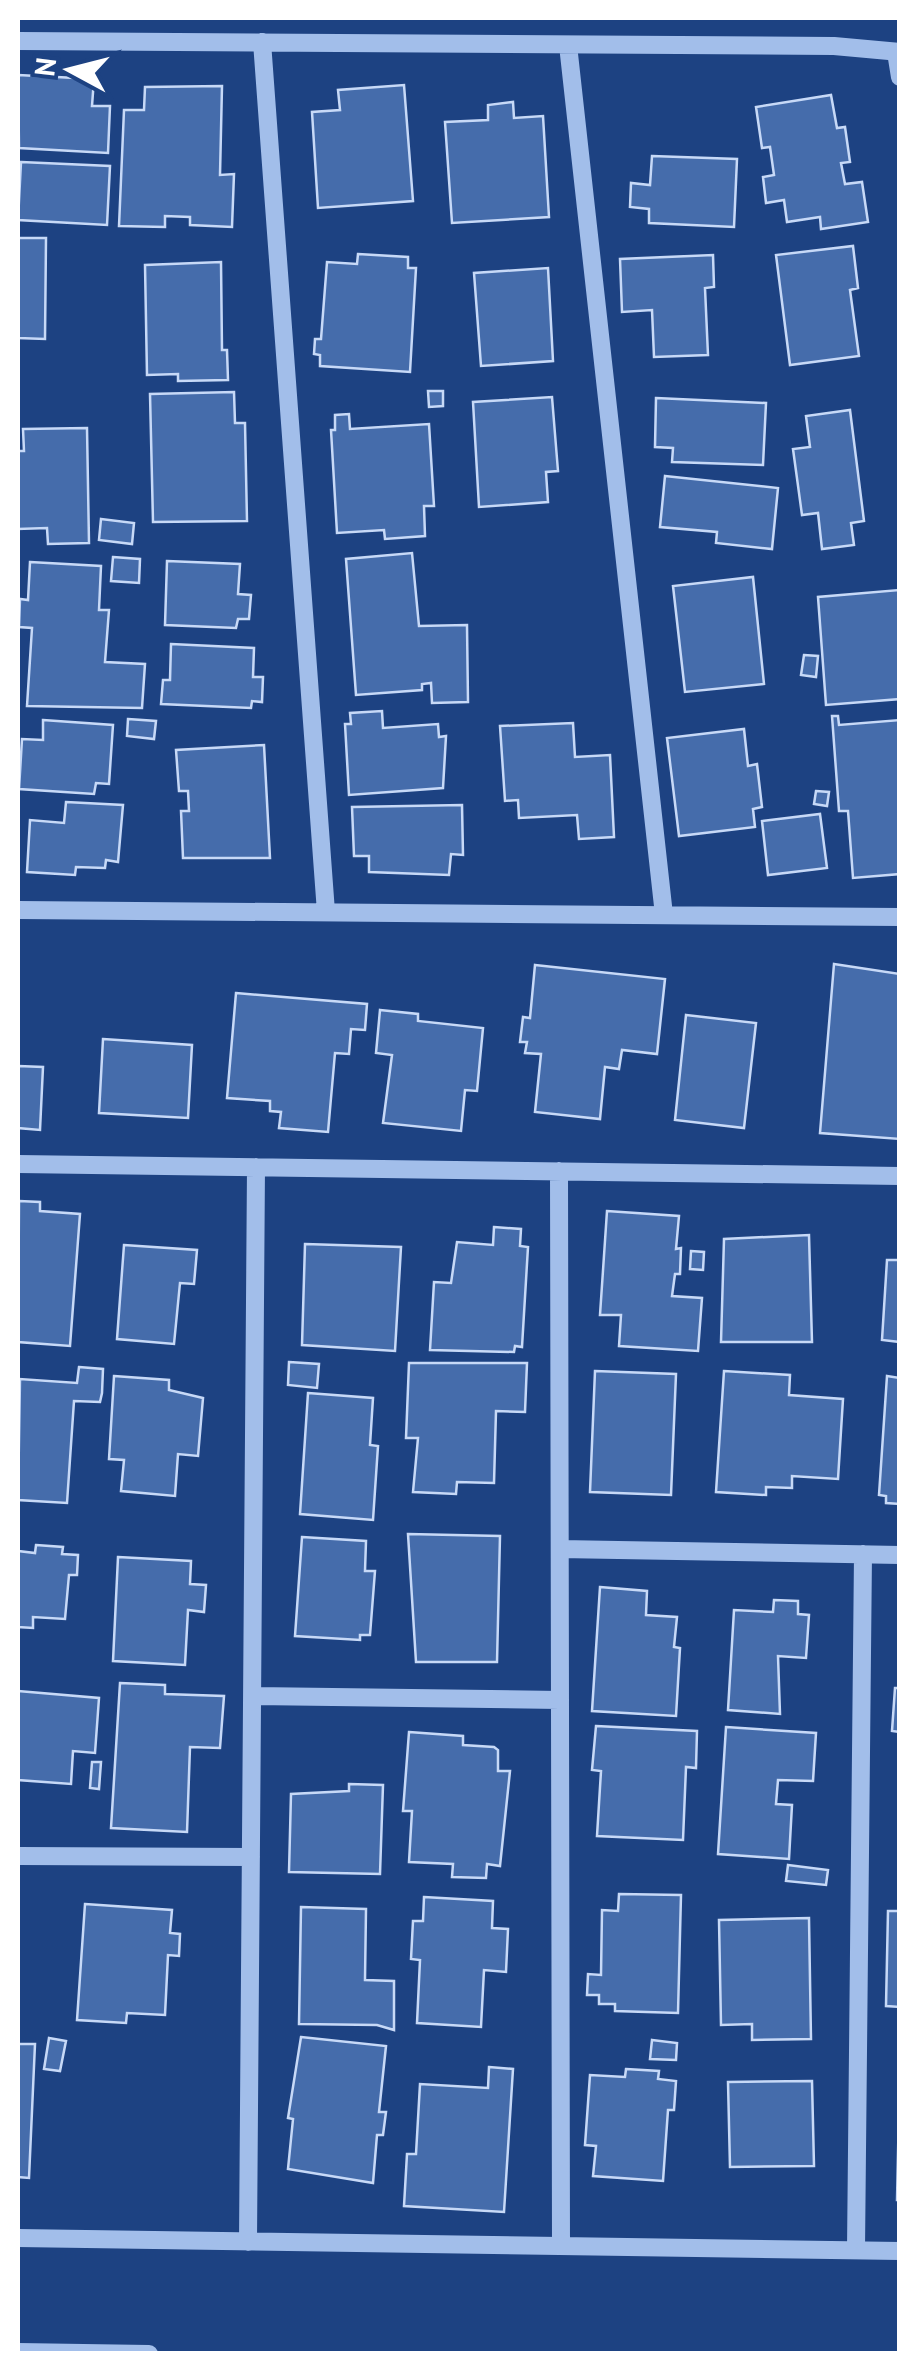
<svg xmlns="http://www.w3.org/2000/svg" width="917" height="2371" viewBox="0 0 917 2371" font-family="'PT Sans',sans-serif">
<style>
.building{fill:#456cab;stroke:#c7d9f7;stroke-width:2.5}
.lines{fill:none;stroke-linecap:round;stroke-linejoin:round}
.minor{stroke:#a2beea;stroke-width:18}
</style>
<rect width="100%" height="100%" fill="#1d4282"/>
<path class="building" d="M18 75 94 79 92 106H110L108 153 19 148Z
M404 85 413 201 318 208 312 112 340 110 338 90Z
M222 86 220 175 234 174 232 227 190 225V217L165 216V227L119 226 124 110H144L145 87Z
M831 95 837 128 845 127 850 162 841 163 845 184 862 182 868 222 821 229 820 217 787 222 784 200 766 203 763 177 774 175 770 147 762 148 756 107Z
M513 102 514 118 543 116 549 217 452 223 445 122 488 120V105Z
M652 156 737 159 734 227 649 223V209L630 207 631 183 650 185Z
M21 162 110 166 107 225 18 220Z
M18 238H46L45 339 18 338Z
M853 246 858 288 850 290 859 356 790 365 776 255Z
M358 254 408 257V268H416L410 372 320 366V355L314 354 315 339H321L327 262 357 264Z
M713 255 714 287 705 288 708 355 654 357 652 310 622 312 620 259Z
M221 262 222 350H227L228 380 178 381V374L147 375 145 265Z
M548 268 553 361 481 366 474 273Z
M428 391H443V406L429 407Z
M234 392 235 423H245L247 521 153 522 150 394Z
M552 397 558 471 546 472 548 502 479 507 473 402Z
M656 398 766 403 763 465 672 462 673 448 655 447Z
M850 410 864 521 851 523 854 545 822 549 818 513 802 515 793 449 810 447 806 416Z
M349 414 350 429 429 424 434 506H424L425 536 385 539 384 530 337 533 331 430H335V415Z
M87 428 89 543 48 544 47 528 18 529V451H24L23 429Z
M665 476 778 488 772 549 716 543 717 532 660 527Z
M101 519 134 523 132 544 99 540Z
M412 553 419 626 467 625 468 702 432 703 431 683 422 684V690L356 695 346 559Z
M113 557 140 559 139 583 111 581Z
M167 561 240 564 238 594 251 595 249 619H238L236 628 165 625Z
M30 562 101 566 99 610H109L105 662 145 664 142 708 27 706 32 628 19 627 20 599 28 600Z
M753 577 764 684 685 692 673 586Z
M899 590 900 699 826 705 818 597Z
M171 644 254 648 253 677H263L262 702 252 701 251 708 161 704 163 680H170Z
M804 655 818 656 816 677 801 675Z
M382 711 383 728 438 724 439 737 446 736 443 788 349 795 345 724H351L350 713Z
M832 716H838L839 725 900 720V874L853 878 848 811H839Z
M128 719 156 721 154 739 127 736Z
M43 720 113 725 109 784 96 783 94 794 19 789 22 739 43 740Z
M573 723 575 757 610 755 614 837 579 839 577 815 519 818 518 800 505 801 500 726Z
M744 729 748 766 757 764 762 807 753 809 755 827 679 836 667 738Z
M264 745 270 858H183L181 811H189L188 791H179L176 750Z
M816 791 829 792 827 806 814 804Z
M66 802 123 805 118 862 106 860 105 868 76 867 75 875 27 872 30 820 64 823Z
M462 805 463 855 451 854 449 875 369 872V856H354L352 807Z
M820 814 827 868 768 875 762 821Z
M834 964 900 974V1139L820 1133Z
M535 965 665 979 657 1054 622 1050 619 1069 605 1067 600 1119 535 1112 541 1054 525 1053 527 1042H520L523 1017 530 1018Z
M236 993 367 1004 365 1030 351 1029 349 1054 335 1053 328 1132 279 1128 281 1112 270 1111V1101L227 1098Z
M380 1010 418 1014V1021L483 1028 477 1091 465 1090 461 1131 383 1123 392 1055 376 1053Z
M686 1015 756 1023 744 1128 675 1120Z
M103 1039 192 1045 188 1118 99 1113Z
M18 1066 43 1067 40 1130 18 1128Z
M19 1201 40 1202V1211L80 1214 70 1346 18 1342Z
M607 1211 679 1216 676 1249 681 1248 680 1274H675L672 1296 702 1298 698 1351 619 1346 621 1315H600Z
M494 1227 521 1229 520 1246 528 1247 522 1347 515 1346 514 1352 430 1350 434 1282 451 1283 457 1242 493 1245Z
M809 1235 812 1342H721L724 1239Z
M305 1244 401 1247 395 1351 302 1345Z
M124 1245 197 1250 194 1284 180 1283 174 1344 117 1339Z
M691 1251 704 1252 703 1270 690 1269Z
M887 1260H900V1342L882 1340Z
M289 1362 319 1364 317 1388 288 1385Z
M409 1363H527L525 1412 496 1411 494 1483 457 1482 456 1494 413 1492 418 1438H406Z
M79 1367 103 1369 102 1393 100 1402 74 1401 67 1503 18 1500 20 1379 77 1383Z
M595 1371 676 1374 671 1495 590 1492Z
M724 1371 790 1375 789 1395 843 1399 838 1479 792 1476V1488L766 1487V1495L716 1492Z
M114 1376 169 1380V1390L203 1398 198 1456 178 1454 175 1496 121 1491 124 1460 109 1459Z
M887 1376 900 1378V1504L886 1503V1496L879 1495Z
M308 1393 373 1398 370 1445 378 1446 373 1520 300 1514Z
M408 1534 500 1536 497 1662H416Z
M302 1537 366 1541 365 1571H375L370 1635H360V1640L295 1636Z
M36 1545 63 1547 62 1554 78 1555 77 1575H69L65 1619 33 1617V1628L18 1627V1551L35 1553Z
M118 1557 191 1561 190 1584 206 1585 204 1612 188 1610 185 1665 113 1661Z
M600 1587 647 1591 646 1615 677 1617 674 1647 680 1648 676 1716 592 1711Z
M774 1600 798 1601V1614L809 1615 806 1658 778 1656 780 1714 728 1710 734 1610 773 1612Z
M120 1683 165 1685V1694L224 1696 220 1748 190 1747 187 1832 111 1828Z
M895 1688H900V1732L892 1731Z
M18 1691 99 1698 95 1753 73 1751 71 1784 18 1780Z
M596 1726 697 1731 696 1768 686 1767 683 1840 597 1836 601 1771 592 1770Z
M726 1727 816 1733 813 1781 778 1780 776 1804 792 1805 789 1859 718 1854Z
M409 1732 463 1736V1745L494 1747 498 1750V1771H510L500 1866 487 1864 486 1878 452 1877 453 1864 409 1862 412 1811H403Z
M92 1762H101L99 1789 90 1788Z
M349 1784 383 1785 380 1874 289 1872 291 1794 349 1791Z
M788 1865 828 1870 826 1885 786 1881Z
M619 1894 681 1895 678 2013 615 2011V2004H599V1995H587L588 1974 601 1975 602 1910 618 1911Z
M424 1897 493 1901 492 1928 508 1929 506 1972 484 1970 481 2027 417 2023 420 1960 411 1959 413 1921H423Z
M85 1904 172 1910 170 1933 180 1934 179 1956 168 1955 165 2015 127 2013 126 2023 77 2020Z
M301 1907 366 1909 365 1980 394 1981V2030L377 2025 299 2024Z
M888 1911H900V2007L886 2006Z
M809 1918 811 2039 752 2040V2024L721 2025 719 1920Z
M301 2037 386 2046 379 2112H386L383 2135H377L373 2183 288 2169 293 2119 288 2118Z
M49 2038 66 2041 60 2071 44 2069Z
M652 2040 677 2043 676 2060 650 2059Z
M18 2044H35L29 2178 18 2177Z
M900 2062V2200H897Z
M489 2067 513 2069 504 2212 404 2206 407 2154H416L420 2084 488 2088Z
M626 2069 659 2071 658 2079 676 2081 674 2110H668L663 2181 593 2176 596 2146 585 2145 590 2075 625 2077Z
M812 2081 814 2166 730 2167 728 2082Z"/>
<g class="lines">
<path class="minor" d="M18 41 834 46 900 52
M262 42 326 912
M568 45 664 915
M896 52 900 77
M18 910 900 917
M18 1164 900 1176
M559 1171 561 2246
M560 1549 900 1555
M253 1696 560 1700
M18 1856 251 1857
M18 2238 900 2251
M248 2242 256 1167
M856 2250 863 1554
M18 2352 149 2354"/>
</g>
<rect width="917" height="2371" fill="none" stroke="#ffffff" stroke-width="40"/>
<g transform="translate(70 70) rotate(277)" stroke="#1d4282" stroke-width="8" paint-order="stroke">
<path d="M0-8L18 38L0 25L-18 38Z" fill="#ffffff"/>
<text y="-15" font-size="28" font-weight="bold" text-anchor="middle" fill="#ffffff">N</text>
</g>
</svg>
